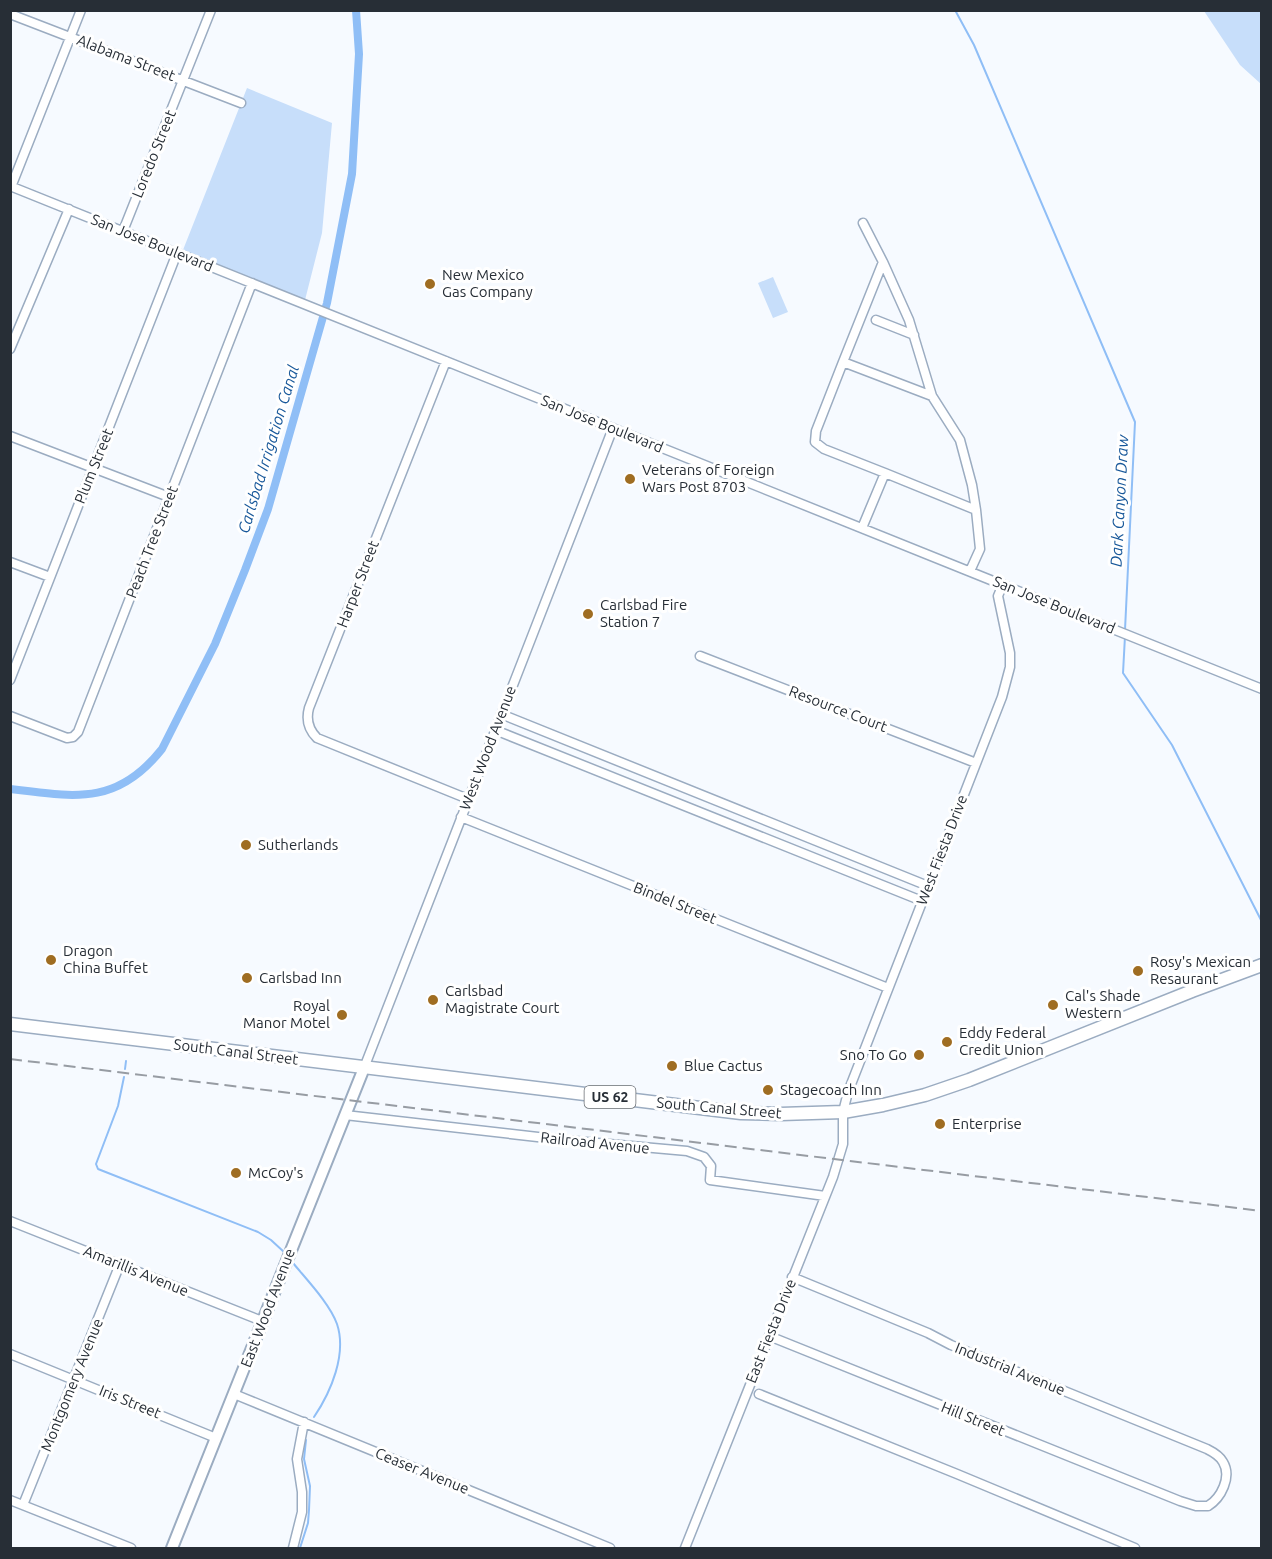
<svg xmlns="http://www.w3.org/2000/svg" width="1272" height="1559" viewBox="0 0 1272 1559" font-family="Ubuntu,sans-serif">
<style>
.green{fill:#c7defa}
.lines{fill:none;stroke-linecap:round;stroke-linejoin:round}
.stream{stroke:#8fbef6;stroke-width:2}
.canal{stroke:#8fbef6;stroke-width:8}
.minor-casing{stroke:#9bacc1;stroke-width:11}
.major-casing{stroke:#9bacc1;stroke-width:14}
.highway-casing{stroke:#9bacc1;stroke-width:15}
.minor{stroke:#fff;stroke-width:8}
.major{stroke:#fff;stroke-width:10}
.highway{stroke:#fff;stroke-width:12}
.rail{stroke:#979ca3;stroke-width:2;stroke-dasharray:12 6;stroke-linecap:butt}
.poi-dot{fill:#9f6d22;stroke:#fff;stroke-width:2}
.labels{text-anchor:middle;stroke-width:6;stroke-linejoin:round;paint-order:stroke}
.shield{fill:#fff;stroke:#686d72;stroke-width:1.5}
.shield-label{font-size:14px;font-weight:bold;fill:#272e36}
.street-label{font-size:15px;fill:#272e36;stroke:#fff}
.poi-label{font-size:15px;fill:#272e36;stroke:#fff;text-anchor:start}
.water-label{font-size:16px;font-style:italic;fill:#18589a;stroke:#fff}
</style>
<rect width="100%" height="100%" fill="#f6faff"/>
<path class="green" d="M1204 11H1261V84L1240 65Z
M247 88 332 123 322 233 304 304 181 255Z
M773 277 788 312 773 318 758 283Z"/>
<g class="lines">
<path class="stream" d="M955 10 974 45 1135 422 1125 630
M1125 636 1123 673 1172 745 1262 922
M125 1069 126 1061
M124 1077 118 1106 96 1164 98 1169 258 1232 271 1240 284 1252
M293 1263C307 1280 330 1304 337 1324 347 1354 331 1392 314 1417
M300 1548 308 1523 309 1510 310 1486 304 1459 306 1440"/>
<path class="canal" d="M10 789C75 797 117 806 162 749L215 644 245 570 268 509 327 303 352 174 359 54 356 10"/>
<g class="minor-casing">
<path id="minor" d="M10 14 241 103
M10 186 1262 689
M11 187 81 10
M123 231 211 10
M883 262 909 320 932 396
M876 320 914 335
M10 349 69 209
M446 361 309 708C306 719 308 729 317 738L468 799
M843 362 883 262 863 223
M10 436 169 497
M885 473 824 449 815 442 816 431 843 362 932 396 960 440 972 485 976 510
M862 528 885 473 976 510 980 549 970 571
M10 562 50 577
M700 656 976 763
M10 680 177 253
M501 714 928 886
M10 716 67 738 73 737 78 732 252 283
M495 730 922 901
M461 817 888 988
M364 1068 613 428
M345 1115 564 1140 687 1151 704 1157 711 1166 710 1180 825 1196
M10 1221 262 1321
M769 1336 1180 1501 1196 1506H1208C1221 1498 1232 1477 1223 1462 1220 1456 1213 1452 1207 1449L951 1345 928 1333 792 1277
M10 1354 216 1438
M234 1394 610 1548
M759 1394 957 1474 1135 1548
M10 1500 131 1548
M23 1505 120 1264
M293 1548 302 1512V1492L297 1459 304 1422
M685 1548 833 1177 843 1144V1112L848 1092 1002 697 1010 667V653L998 596 1003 584"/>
</g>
<g class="major-casing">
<path id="major" d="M172 1548 364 1068"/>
</g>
<g class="highway-casing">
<path id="highway" d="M10 1024 741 1113 781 1114 843 1112 883 1105 925 1095 969 1080 1192 991 1262 965"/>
</g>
<use href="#minor" class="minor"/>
<use href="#major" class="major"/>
<use href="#highway" class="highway"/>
<path class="rail" d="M10 1059 1262 1211"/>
</g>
<g class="poi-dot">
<circle cx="430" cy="284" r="6"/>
<circle cx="630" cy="479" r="6"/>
<circle cx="588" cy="614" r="6"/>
<circle cx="246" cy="845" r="6"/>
<circle cx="51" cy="960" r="6"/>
<circle cx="1138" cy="971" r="6"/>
<circle cx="247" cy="978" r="6"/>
<circle cx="433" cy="1000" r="6"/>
<circle cx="1053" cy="1005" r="6"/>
<circle cx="342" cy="1015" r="6"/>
<circle cx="947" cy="1042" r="6"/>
<circle cx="919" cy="1055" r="6"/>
<circle cx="672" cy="1066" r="6"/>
<circle cx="768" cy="1090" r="6"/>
<circle cx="940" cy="1124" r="6"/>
<circle cx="236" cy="1173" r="6"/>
</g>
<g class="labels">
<rect class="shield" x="584.5" y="1086" width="51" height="22" rx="4.5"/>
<g class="shield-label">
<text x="610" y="1102">US 62</text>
</g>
<g class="street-label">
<text transform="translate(126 58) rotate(21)" y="5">Alabama Street</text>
<text transform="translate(154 154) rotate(-68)" y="5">Loredo Street</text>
<text transform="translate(152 243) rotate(22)" y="5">San Jose Boulevard</text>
<text transform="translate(602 424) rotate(22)" y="5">San Jose Boulevard</text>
<text transform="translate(94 466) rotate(-68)" y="5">Plum Street</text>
<text transform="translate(152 542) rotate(-69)" y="5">Peach Tree Street</text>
<text transform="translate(358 584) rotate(-69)" y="5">Harper Street</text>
<text transform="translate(1054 605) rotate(22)" y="5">San Jose Boulevard</text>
<text transform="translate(838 709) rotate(21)" y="5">Resource Court</text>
<text transform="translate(488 748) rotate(-69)" y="5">West Wood Avenue</text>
<text transform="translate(942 850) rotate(-69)" y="5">West Fiesta Drive</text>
<text transform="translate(675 903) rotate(22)" y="5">Bindel Street</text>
<text transform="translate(236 1052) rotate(7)" y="5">South Canal Street</text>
<text transform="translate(719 1108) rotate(5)" y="5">South Canal Street</text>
<text transform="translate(595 1143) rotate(6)" y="5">Railroad Avenue</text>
<text transform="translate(136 1271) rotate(22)" y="5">Amarillis Avenue</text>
<text transform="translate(268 1308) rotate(-69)" y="5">East Wood Avenue</text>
<text transform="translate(771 1331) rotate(-68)" y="5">East Fiesta Drive</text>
<text transform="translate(1010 1369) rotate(22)" y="5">Industrial Avenue</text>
<text transform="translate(72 1385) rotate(-68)" y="5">Montgomery Avenue</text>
<text transform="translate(130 1402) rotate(22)" y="5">Iris Street</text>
<text transform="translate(973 1419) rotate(22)" y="5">Hill Street</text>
<text transform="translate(422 1471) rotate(22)" y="5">Ceaser Avenue</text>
</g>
<g class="poi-label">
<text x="442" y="280">New Mexico<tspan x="442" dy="17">Gas Company</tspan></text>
<text x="642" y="475">Veterans of Foreign<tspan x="642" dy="17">Wars Post 8703</tspan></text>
<text x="600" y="610">Carlsbad Fire<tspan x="600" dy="17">Station 7</tspan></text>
<text x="258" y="850">Sutherlands</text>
<text x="63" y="956">Dragon<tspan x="63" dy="17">China Buffet</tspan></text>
<text x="1150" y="967">Rosy's Mexican<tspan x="1150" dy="17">Resaurant</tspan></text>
<text x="259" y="983">Carlsbad Inn</text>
<text x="445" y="996">Carlsbad<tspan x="445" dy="17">Magistrate Court</tspan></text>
<text x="1065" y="1001">Cal's Shade<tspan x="1065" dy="17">Western</tspan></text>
<text x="330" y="1011" text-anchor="end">Royal<tspan x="330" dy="17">Manor Motel</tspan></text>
<text x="959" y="1038">Eddy Federal<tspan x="959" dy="17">Credit Union</tspan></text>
<text x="907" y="1060" text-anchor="end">Sno To Go</text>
<text x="684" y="1071">Blue Cactus</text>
<text x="780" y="1095">Stagecoach Inn</text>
<text x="952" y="1129">Enterprise</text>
<text x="248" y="1178">McCoy's</text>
</g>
<g class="water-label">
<text transform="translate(268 449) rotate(-73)" y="6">Carlsbad Irrigation Canal</text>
<text transform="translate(1119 501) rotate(-87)" y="6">Dark Canyon Draw</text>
</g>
</g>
<rect width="1272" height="1559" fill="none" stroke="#272e36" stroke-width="24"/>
</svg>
